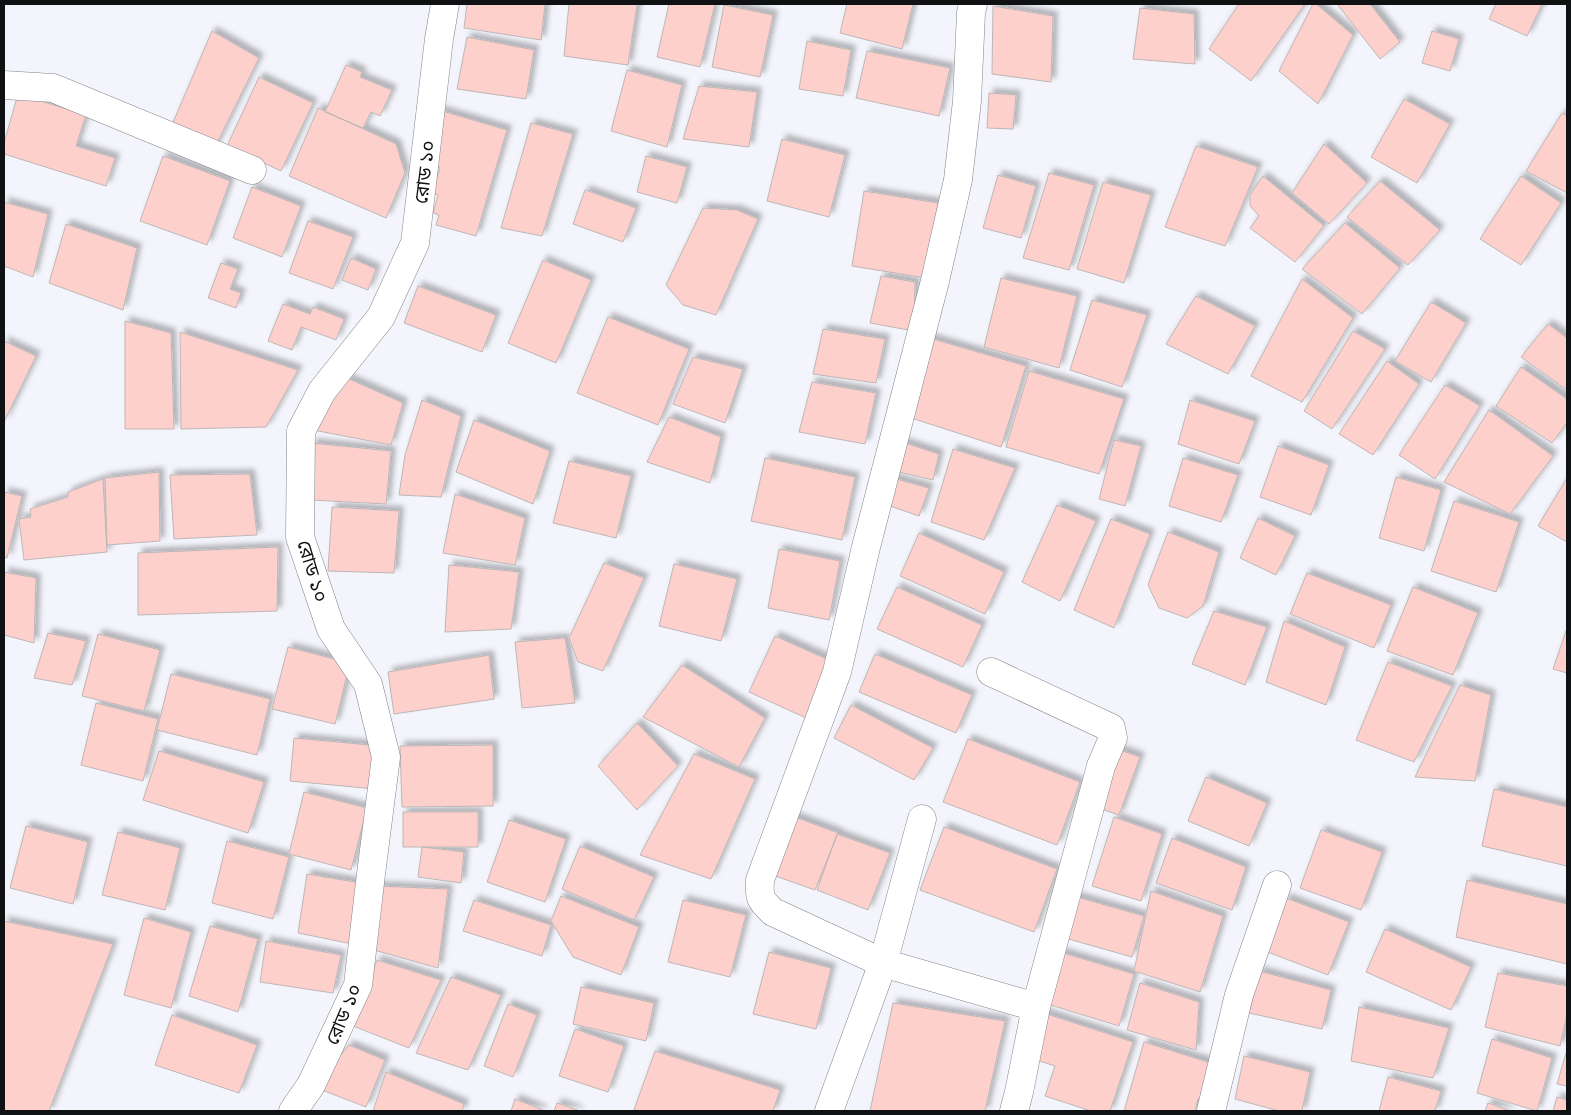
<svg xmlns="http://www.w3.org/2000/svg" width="1571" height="1115" viewBox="0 0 1571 1115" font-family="Figtree,'Noto Sans Bengali',sans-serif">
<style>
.building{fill:#fed0cc;stroke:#beb6b6;filter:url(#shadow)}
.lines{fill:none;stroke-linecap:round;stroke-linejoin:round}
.minor-casing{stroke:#828489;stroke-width:29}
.minor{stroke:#fff;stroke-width:28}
.labels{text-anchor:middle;stroke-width:5;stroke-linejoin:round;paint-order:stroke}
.street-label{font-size:19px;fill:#101113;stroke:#fff}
</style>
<defs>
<filter id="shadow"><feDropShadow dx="4.5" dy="-4.5" stdDeviation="2.5" flood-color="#0004"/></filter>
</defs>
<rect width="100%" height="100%" fill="#f4f5fc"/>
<path class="building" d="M467 4H545L541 40 464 28Z
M569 4H637L628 65 564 56Z
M669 4H715L700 67 657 57Z
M847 4H913L902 49 840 33Z
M1239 4H1305L1251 81 1209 49Z
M1313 4H1316L1353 35 1318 104 1279 71Z
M1337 4H1370L1400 42 1380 59Z
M1496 4H1542L1527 36 1489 19Z
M724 5 773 15 760 77 712 67Z
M993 6 1053 16 1051 82 992 74Z
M1140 8 1194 14 1195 64 1133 59Z
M212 31 259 58 214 149 169 132Z
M1432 31 1459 39 1450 71 1422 63Z
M467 37 534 50 526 99 457 89Z
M807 41 851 50 843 96 799 89Z
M867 51 950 68 939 116 856 98Z
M346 65 362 72 360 77 392 90 380 116 371 112 363 128 325 112Z
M627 70 682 85 667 147 611 131Z
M259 77 313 103 281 171 227 146Z
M699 86 757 92 749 147 683 139Z
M989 93 1016 95 1013 129 987 128Z
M18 94 86 115 76 146 115 158 106 186 4 154V143Z
M1404 99 1450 124 1417 183 1371 157Z
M318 108 396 144 405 173 386 218 289 176Z
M439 110 507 130 476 236 436 225 439 215 433 213 438 195 432 193 440 168 430 165Z
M1562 113 1567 116V193L1526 171Z
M531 123 573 134 542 236 501 228Z
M782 139 845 155 829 217 767 201Z
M1324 144 1367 183 1329 224 1292 193Z
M1196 146 1258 167 1225 246 1165 227Z
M163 156 230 181 207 245 140 221Z
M646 156 687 167 677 203 637 192Z
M1049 173 1094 185 1069 270 1023 258Z
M998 175 1036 186 1021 238 983 228Z
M1263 176 1324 226 1295 262 1250 228 1259 216 1250 206V195Z
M1521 176 1561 203 1521 265 1480 239Z
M1380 181 1440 230 1408 265 1347 217Z
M1103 182 1151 195 1124 283 1077 269Z
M252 187 301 206 282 257 233 238Z
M585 190 636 208 623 242 573 224Z
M864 191 938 203 926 278 852 266Z
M4 202 48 214 33 277 4 266Z
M703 208 737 210 758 219 716 315 683 305 666 285Z
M308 221 353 237 333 289 289 273Z
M1345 223 1400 268 1362 314 1302 269Z
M66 224 137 248 123 310 49 283Z
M351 258 376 269 368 290 342 280Z
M543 260 591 280 556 363 508 343Z
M221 263 238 269 230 289 241 293 236 308 208 298Z
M881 276 915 282 914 331 870 323Z
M1001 278 1077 296 1059 368 984 347Z
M1302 279 1353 318 1302 402 1251 376Z
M418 286 496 315 482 352 404 323Z
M1196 296 1255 326 1228 374 1166 344Z
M1092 300 1147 315 1122 387 1070 370Z
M1431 302 1466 323 1431 382 1395 361Z
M283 304 310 314 313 307 344 319 336 340 301 327 292 350 268 341Z
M608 317 689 349 658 425 577 393Z
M125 321 171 333 174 429H125Z
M1548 324 1567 338V390L1521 357Z
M823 329 885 339 876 383 813 374Z
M1353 331 1385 349 1332 429 1304 411Z
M180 332 298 370 266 427 181 429Z
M926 337 1026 366 1001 447 905 416Z
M4 341 36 356 4 422Z
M693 357 743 369 725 423 673 404Z
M1387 361 1419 384 1373 455 1339 434Z
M1521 367 1567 399V422L1552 443 1496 406Z
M1029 371 1124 399 1099 474 1006 447Z
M347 378 403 403 391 445 313 430 322 404Z
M812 382 876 393 865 444 799 432Z
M1445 385 1480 406 1435 479 1399 455Z
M422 400 461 416 441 497 399 495 405 455Z
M1190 400 1255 421 1239 464 1178 444Z
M1489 410 1553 456 1510 514 1444 482Z
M669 417 721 437 710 483 647 462Z
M474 420 550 451 533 504 456 472Z
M1114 440 1141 446 1125 506 1099 499Z
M899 441 939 454 933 480 890 470Z
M312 443 391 451 386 504 311 500Z
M1278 446 1329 465 1311 515 1260 497Z
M953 449 1015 468 984 540 931 522Z
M765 458 855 477 842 540 751 521Z
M1183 458 1238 475 1221 522 1169 506Z
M569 461 631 476 616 538 553 523Z
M159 472 160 541 107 545 105 478Z
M250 474 257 535 174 539 170 475Z
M889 477 929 488 919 516 881 503Z
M1396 477 1441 490 1424 551 1379 538Z
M1567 478V542L1538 526Z
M103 479 107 552 24 560 19 519 31 517 30 509 68 497V492Z
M4 492 22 496 7 558 4 557Z
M455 494 525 518 515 565 443 553Z
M1454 501 1519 522 1496 592 1431 571Z
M1057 505 1096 521 1060 601 1022 582Z
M332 507 399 511 394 573 328 571Z
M1258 518 1295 536 1276 575 1240 558Z
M1111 519 1150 534 1114 628 1074 610Z
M1168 532 1219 552 1203 606 1187 618 1159 608 1148 585Z
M919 533 1004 572 985 614 900 576Z
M278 547 277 611 138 615V553Z
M779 549 840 561 829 620 768 608Z
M604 563 644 578 603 671 578 662 569 638Z
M674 564 737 579 721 641 659 626Z
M449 565 519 572 511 629 445 632Z
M4 572 36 578 34 643 4 635Z
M1307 573 1391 605 1374 648 1290 614Z
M897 587 982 625 963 667 877 629Z
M1413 587 1478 613 1453 675 1387 651Z
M1214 611 1267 627 1245 685 1192 664Z
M1284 621 1345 647 1326 705 1266 682Z
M1567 628V673L1553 669Z
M48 633 86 641 72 685 34 678Z
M98 634 160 650 144 711 82 696Z
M775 636 831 661 806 718 749 692Z
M565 638 575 703 522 708 515 642Z
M288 647 350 663 335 724 272 709Z
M875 654 972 695 956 733 859 692Z
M489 655 494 699 394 714 388 672Z
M1388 662 1452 686 1414 762 1356 740Z
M682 665 765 718 739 767 643 717Z
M171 674 270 699 257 755 157 730Z
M1460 685 1491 695 1475 781 1415 777Z
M96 703 158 719 143 781 81 765Z
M851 705 933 748 914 780 834 738Z
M637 723 678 766 637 810 598 766Z
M294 738 380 746 375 789 290 781Z
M968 739 1080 782 1057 845 943 802Z
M493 745V806L402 807 400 746Z
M1117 749 1140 757 1119 815 1095 807Z
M159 751 264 782 248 833 143 800Z
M694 754 755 779 711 879 640 855Z
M1206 777 1267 803 1249 846 1188 821Z
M1494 789 1567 807V866L1482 846Z
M304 792 367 808 351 870 289 854Z
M403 812H478V847H403Z
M787 814 838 833 815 890 764 872Z
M1114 817 1162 834 1141 901 1092 886Z
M509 820 566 839 545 902 487 882Z
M26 826 88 842 73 904 10 888Z
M944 827 1057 869 1034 932 920 890Z
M1321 830 1382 852 1361 910 1300 888Z
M118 832 180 848 165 910 102 895Z
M837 834 890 853 868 910 817 890Z
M1172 838 1246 867 1232 910 1156 883Z
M227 841 289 857 273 919 212 903Z
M580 846 654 877 634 920 562 889Z
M422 847 464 852 461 883 418 877Z
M307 874 361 883 352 944 298 933Z
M1467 880 1567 904V964L1456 937Z
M377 886 448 889 438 968 367 948Z
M1151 891 1223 916 1200 992 1134 971Z
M1070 895 1144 916 1132 957 1058 936Z
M561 896 639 927 621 975 573 957 551 921Z
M1286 898 1349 922 1328 975 1265 951Z
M474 900 551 925 542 956 463 931Z
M683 900 746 915 730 977 668 962Z
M144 918 191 932 171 1008 124 995Z
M4 921 113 944 49 1111H4Z
M210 926 258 939 238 1012 189 996Z
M1385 929 1471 967 1451 1010 1366 972Z
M266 941 341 955 333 993 260 982Z
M769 952 831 968 816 1029 753 1014Z
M1060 952 1134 974 1119 1026 1044 1003Z
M377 960 441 980 409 1048 353 1026Z
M1259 971 1331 990 1322 1029 1249 1013Z
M1498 973 1567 986V1014L1560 1046 1485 1027Z
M451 977 501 995 468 1070 416 1053Z
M1140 983 1199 1002 1196 1050 1127 1030Z
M581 987 654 1003 646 1041 573 1024Z
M893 1003 1005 1021 985 1111H870Z
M508 1004 537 1015 513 1077 484 1066Z
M1359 1007 1449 1028 1433 1078 1351 1061Z
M1041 1012 1133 1042 1110 1111H1091L1045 1096 1055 1066 1027 1057Z
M172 1015 257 1045 239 1093 155 1065Z
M575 1029 624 1046 608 1092 559 1076Z
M1492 1039 1552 1058 1537 1111 1477 1093Z
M1144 1042 1214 1064 1208 1094 1198 1099 1195 1111H1124Z
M349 1045 385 1060 366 1107 314 1087Z
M1567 1050V1086L1557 1084Z
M655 1051 780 1090 773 1111H640L634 1110Z
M1244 1056 1310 1072 1302 1111H1279L1235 1099Z
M386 1072 464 1104 462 1111H373Z
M1388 1077 1441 1091 1435 1111H1379Z
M1557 1097 1567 1100V1111H1553Z
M515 1099 543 1110V1111H511Z
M557 1103 580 1111H554Z
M1488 1103 1511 1111H1485Z"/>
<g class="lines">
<g class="minor-casing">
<path id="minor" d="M973 4 971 13 967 101 958 180 935 281 866 547 837 672 760 880C759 898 760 900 773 912L883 963 1036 1007 1019 1092 1014 1111
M4 85 53 88 252 170
M991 672 1111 728 1113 738 1101 766 1036 1007
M293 1111 311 1085 358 985 371 874 386 757 368 684 331 629 300 537 301 431 322 391 381 317 415 243 439 39 445 4
M829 1111 883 963 922 819
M1211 1111 1239 995 1277 885"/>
</g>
<use href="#minor" class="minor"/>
</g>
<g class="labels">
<g class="street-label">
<text transform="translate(424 172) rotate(-83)" y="7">রোড ১০</text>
<text transform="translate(313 571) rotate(73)" y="7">রোড ১০</text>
<text transform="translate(343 1014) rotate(-67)" y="7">রোড ১০</text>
</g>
</g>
<rect width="1571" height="1115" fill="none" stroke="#101113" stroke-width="10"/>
</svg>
